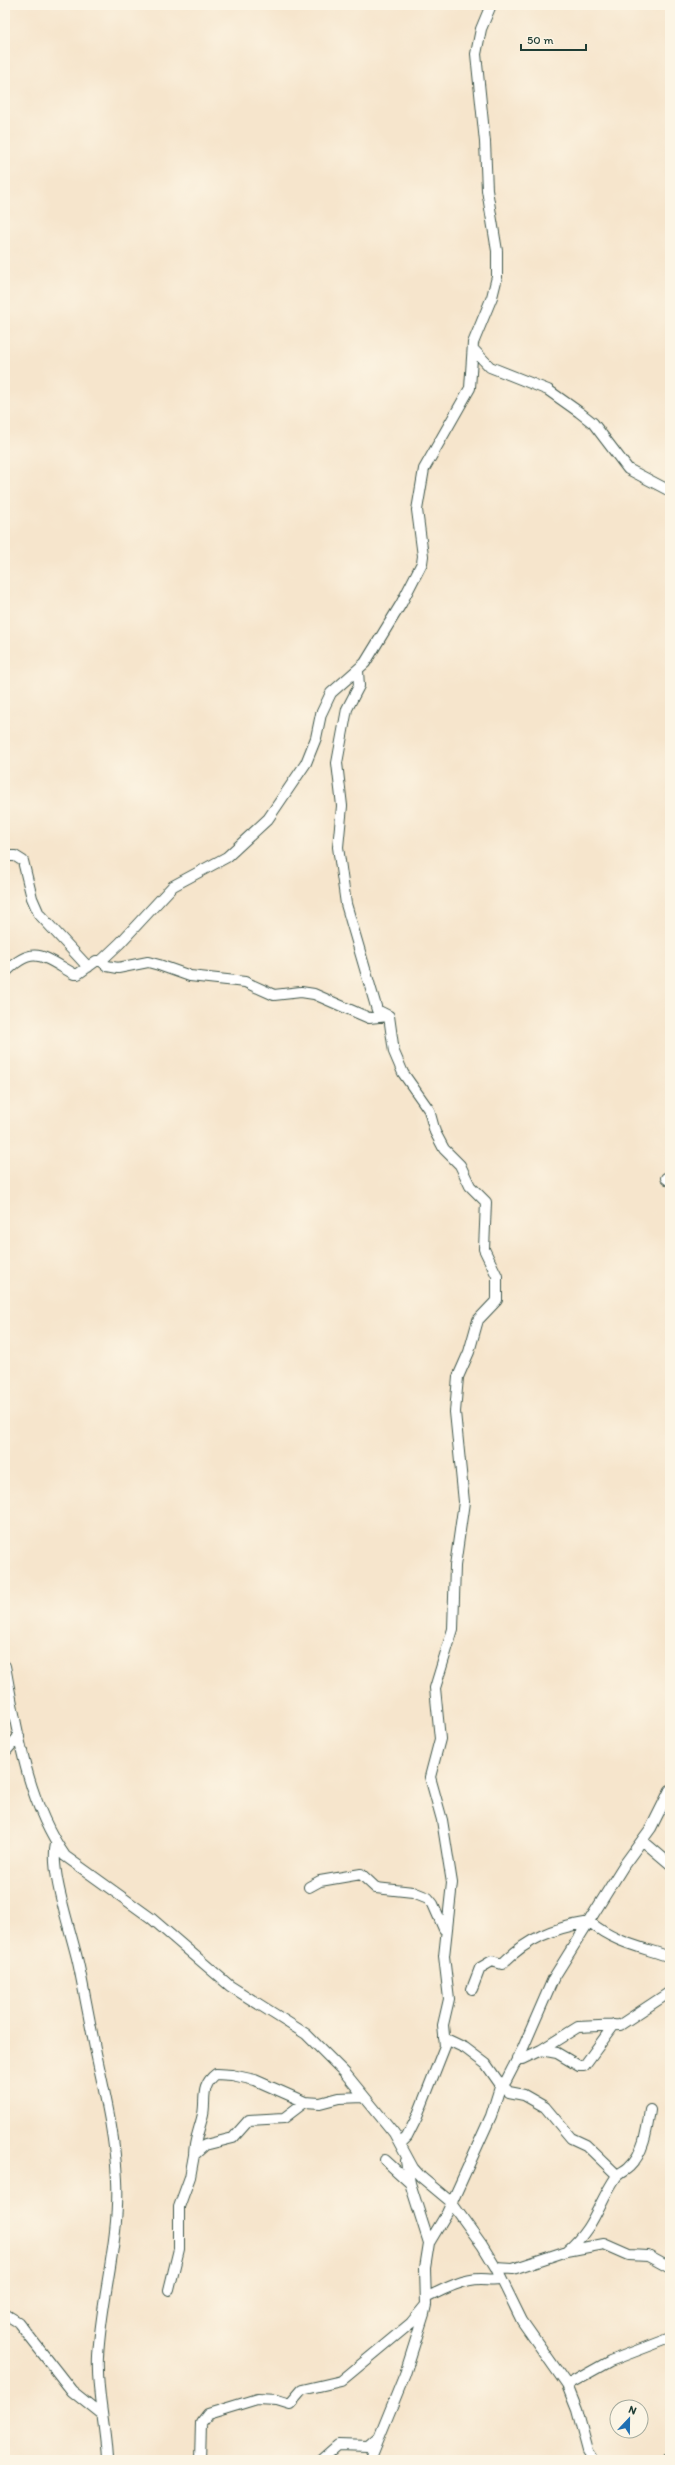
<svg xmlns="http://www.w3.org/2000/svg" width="675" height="2465" viewBox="0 0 675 2465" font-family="Itim,sans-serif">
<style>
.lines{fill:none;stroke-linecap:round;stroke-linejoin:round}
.minor-casing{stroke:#3f564b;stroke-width:12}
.minor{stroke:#fff;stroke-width:10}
</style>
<rect width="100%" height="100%" fill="#fcf5e5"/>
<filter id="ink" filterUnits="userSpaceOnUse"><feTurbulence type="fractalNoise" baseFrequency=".025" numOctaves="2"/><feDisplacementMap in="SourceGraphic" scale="8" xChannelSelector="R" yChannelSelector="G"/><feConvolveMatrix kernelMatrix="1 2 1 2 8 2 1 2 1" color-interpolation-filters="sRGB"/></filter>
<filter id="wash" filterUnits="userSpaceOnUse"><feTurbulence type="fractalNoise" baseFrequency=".012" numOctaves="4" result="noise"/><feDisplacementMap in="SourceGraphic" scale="16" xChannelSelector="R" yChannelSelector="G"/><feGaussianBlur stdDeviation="0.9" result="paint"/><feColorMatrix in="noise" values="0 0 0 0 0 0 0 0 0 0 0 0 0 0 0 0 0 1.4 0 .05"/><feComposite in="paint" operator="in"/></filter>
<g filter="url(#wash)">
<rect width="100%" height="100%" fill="#f6e5cc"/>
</g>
<g filter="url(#ink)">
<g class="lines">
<g class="minor-casing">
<path id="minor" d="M473 349 490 367 548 390 579 412 593 423 628 469 670 491
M358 671 359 686 347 709 337 763 342 806 338 847 346 904 377 1010 389 1016 394 1052 403 1073 429 1110 435 1132 444 1149 460 1165 470 1186 486 1202 484 1249 497 1276V1300L478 1320 469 1352 458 1377 455 1412 464 1502 455 1566 453 1629 435 1688 440 1739 430 1777 442 1820 452 1883 444 1956 449 1999 443 2025 445 2046 417 2117 407 2137 401 2143
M5 856H15L23 861 32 898 39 914 88 967
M101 961 107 966 118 968 148 962 159 965 190 976 245 982 274 995 301 992 314 994 369 1018 389 1016
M5 973C33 943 44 957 74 974H78L96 961H101L120 943 173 886 227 857 268 819 306 763 316 738 321 714 331 693 365 663 401 604 422 563 423 556 417 510 424 469 470 388 473 343 492 297 497 277V251L487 190 485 142 476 54 481 29 491 5
M666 1178 670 1181
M5 1666C17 1730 27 1802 65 1856L151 1918 230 1986 306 2034 345 2073 394 2133 413 2168 421 2177 451 2202 482 2245 496 2268 522 2321 567 2385 577 2410 588 2451 594 2460
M5 1752 19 1736
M643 1841 670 1864
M56 1844C49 1872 73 1936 79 1967 85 1995 90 2024 96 2053 105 2095 115 2136 117 2180 120 2240 101 2297 98 2357 96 2392 106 2425 107 2460
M309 1887 320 1881 361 1874 376 1888 413 1892 428 1898 433 1904 444 1929
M472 1989 480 1968 492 1961 502 1964C528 1938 553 1928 590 1922 613 1942 641 1947 670 1957
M444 2038 465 2048 486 2064 500 2084 506 2081
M541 2050 557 2053 579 2066H584L614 2025
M517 2058 522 2059 541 2050 578 2027 620 2025 670 1992
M501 2084 509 2092 524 2095 545 2107 571 2138 586 2145 617 2175
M194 2155C194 2140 200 2128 203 2114 206 2100 200 2086 216 2074L232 2075 255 2080 305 2102
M385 2160 410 2183
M406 2161 410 2183 429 2243
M567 2251C595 2227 597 2205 616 2177 619 2173 625 2171 629 2167 644 2153 647 2130 650 2110
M496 2268 513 2269 567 2251 604 2244 629 2255 648 2256 670 2268
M169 2290 179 2249V2207L190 2177 194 2155 205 2145 233 2138 249 2120 284 2118 305 2102 320 2103 339 2098 363 2097
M426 2298C442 2290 462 2279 481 2279 487 2279 493 2280 500 2279
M5 2314 18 2322 72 2391 102 2415
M567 2385 610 2361 670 2338
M200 2460 201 2423 208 2414 257 2399 277 2400 290 2404 302 2390 341 2381 411 2323 425 2306
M321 2460 338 2445 369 2446 378 2438
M370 2460 405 2374 424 2314 426 2305 425 2268 429 2243 447 2213 491 2116 501 2084 506 2081 523 2048 553 1979 624 1865 651 1828 670 1790
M668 2460 670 2457"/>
</g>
<use href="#minor" class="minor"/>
</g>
</g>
<rect width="675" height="2465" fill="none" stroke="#fcf5e5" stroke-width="20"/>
<g transform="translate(629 2419) rotate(22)"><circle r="19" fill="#fcf5e5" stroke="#a4ab9e"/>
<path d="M0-3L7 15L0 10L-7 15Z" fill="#1f6fb2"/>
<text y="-6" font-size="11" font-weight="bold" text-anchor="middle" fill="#1f3d34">N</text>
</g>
<path d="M521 44v6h65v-6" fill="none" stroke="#1f3d34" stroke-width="2"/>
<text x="527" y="44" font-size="12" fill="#1f3d34" stroke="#fcf5e5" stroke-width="3" paint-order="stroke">50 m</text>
</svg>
